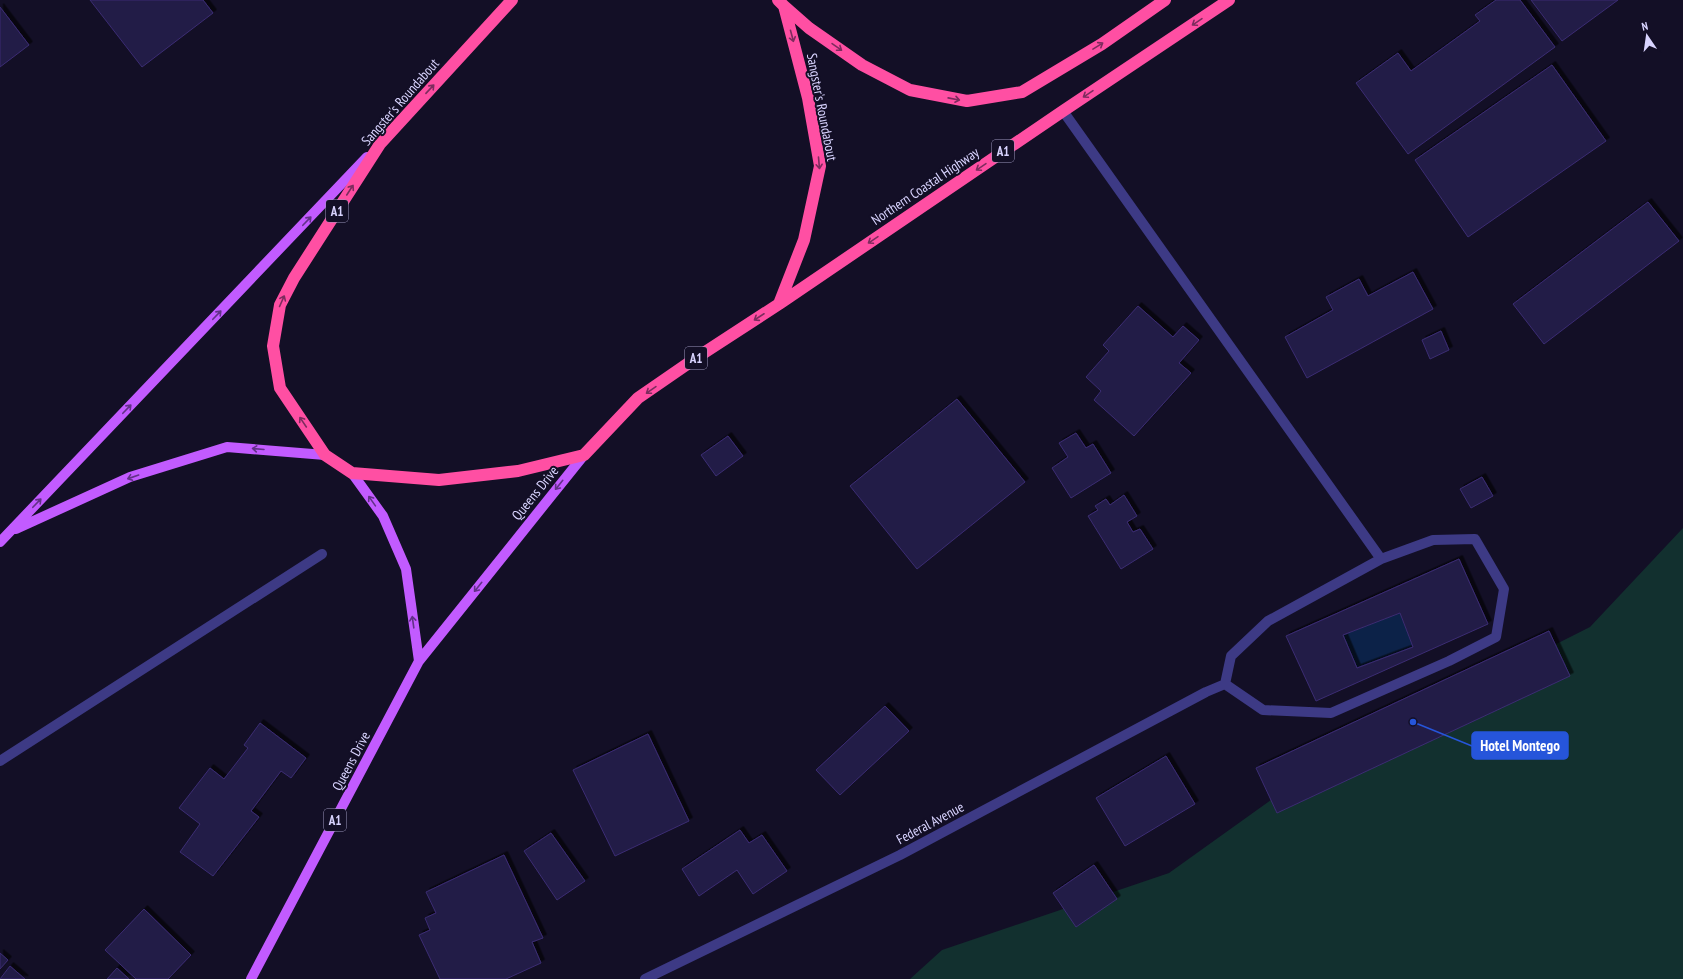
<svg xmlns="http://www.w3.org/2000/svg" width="1683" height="979" viewBox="0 0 1683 979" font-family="'PT Sans Narrow',sans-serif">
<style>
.green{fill:#12302f}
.water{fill:#0c2248}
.building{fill:#241b47;stroke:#3b2d73;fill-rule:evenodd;filter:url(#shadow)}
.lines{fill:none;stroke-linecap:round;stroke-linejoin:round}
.minor{stroke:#3d3a85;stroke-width:10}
.major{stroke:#c25bff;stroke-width:10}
.highway{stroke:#ff4fa3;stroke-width:12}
.oneway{stroke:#7d2c5e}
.oneway2{stroke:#623188}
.labels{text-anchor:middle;stroke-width:4;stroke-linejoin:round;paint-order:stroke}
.shield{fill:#130f26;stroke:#9e99be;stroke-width:1}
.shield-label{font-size:13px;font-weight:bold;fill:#d9d4ff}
.street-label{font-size:14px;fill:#d9d4ff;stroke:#130f26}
.leader{fill:none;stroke:#2655da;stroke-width:1.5}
.callout-dot{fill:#2655da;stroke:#130f26;stroke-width:1.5}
.callout{fill:#2655da;stroke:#2655da;stroke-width:1.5}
.callout-label{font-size:15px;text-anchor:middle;font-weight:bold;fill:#fff}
</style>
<defs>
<filter id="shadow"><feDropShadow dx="3.5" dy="-3.5" stdDeviation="0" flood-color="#0009"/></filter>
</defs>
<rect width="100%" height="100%" fill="#130f26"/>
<path class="green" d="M1683 528V979H910L942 950 1169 873 1331 757 1590 627Z"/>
<path class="water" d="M1400 613 1413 647 1357 668 1343 635Z"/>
<path class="building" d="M90 0H203L213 13 142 67Z
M1496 0H1520L1555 47 1408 154 1356 83 1398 53 1411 71 1480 21 1475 15Z
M1531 0H1618L1562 41Z
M0 7 29 45 0 67Z
M1552 65 1606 141 1468 237 1415 160Z
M1648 202 1679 241 1544 344 1513 304Z
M1413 272 1433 309 1307 378 1285 337 1333 310 1326 297 1359 279 1368 296Z
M1138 306 1173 337 1183 326 1199 340 1179 363 1191 373 1134 436 1094 400 1101 391 1086 377 1109 351 1103 345Z
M1441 331 1449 350 1430 359 1422 340Z
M957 399 1025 482 917 569 850 486Z
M1076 433 1086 448 1093 444 1111 473 1071 498 1052 468 1068 457 1059 443Z
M728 436 743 456 716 476 701 455Z
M1482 477 1493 496 1471 508 1460 489Z
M1124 495 1137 516 1127 522 1133 532 1140 529 1153 549 1121 569 1088 516 1098 510 1095 506 1106 499 1110 505Z
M1459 559 1488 624 1316 701 1286 636ZM1400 613 1413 647 1357 668 1343 635Z
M1549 631 1570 676 1277 813 1256 768Z
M885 706 909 731 840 795 816 770Z
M260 723 306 758 291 778 281 771 251 811 259 817 213 876 180 852 200 824 179 808 210 768 224 779 248 748 244 745Z
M648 734 689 821 615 856 573 770Z
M1166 756 1195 804 1125 846 1096 798Z
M740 830 749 843 762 835 787 871 753 894 737 870 699 896 682 869Z
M551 833 585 881 557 900 524 851Z
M504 855 543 938 532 942 541 963 506 979H440L419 935 430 930 425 918 436 913 426 892Z
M1094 865 1117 899 1076 927 1053 893Z
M144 909 191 955 168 979H136L105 950Z
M0 953 8 960 0 969Z
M10 966 25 979H0Z
M117 968 129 979H107Z"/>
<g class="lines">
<path class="minor" d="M1063 111 1381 559
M1475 539 1504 589 1496 637 1449 661 1331 713 1263 710 1225 684 1231 656 1268 621 1381 559 1433 540Z
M0 761 322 554
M645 979 900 855 1206 692 1225 684"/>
<path class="major" d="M352 473 383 516 406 569 419 661
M16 529 130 477 227 447 325 455
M0 542 367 157
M251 979 419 661 584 455"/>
<path class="highway" d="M512 0 380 144 294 278 280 305 273 346 280 388 325 455 352 473 439 480 518 471 584 455 638 398 696 358 779 304 804 240 820 166 808 98 784 6 778 0
M784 6 809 28 862 65 910 90 967 101 1022 92 1102 44 1165 0
M779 304 1063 111 1229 0"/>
</g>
<defs><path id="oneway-shaft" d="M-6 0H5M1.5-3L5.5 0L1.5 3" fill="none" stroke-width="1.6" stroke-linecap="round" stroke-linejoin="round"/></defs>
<g class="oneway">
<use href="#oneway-shaft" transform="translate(1197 22) rotate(146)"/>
<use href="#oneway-shaft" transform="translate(792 36) rotate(75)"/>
<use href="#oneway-shaft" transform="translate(1098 46) rotate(-32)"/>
<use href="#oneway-shaft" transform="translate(837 47) rotate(35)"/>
<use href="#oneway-shaft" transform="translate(430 89) rotate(-47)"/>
<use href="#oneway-shaft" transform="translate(1088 94) rotate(146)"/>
<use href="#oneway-shaft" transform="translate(954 99) rotate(11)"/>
<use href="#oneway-shaft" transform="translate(819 163) rotate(85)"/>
<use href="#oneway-shaft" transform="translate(981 167) rotate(146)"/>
<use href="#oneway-shaft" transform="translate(350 190) rotate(-57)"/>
<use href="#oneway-shaft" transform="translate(873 240) rotate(146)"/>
<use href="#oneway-shaft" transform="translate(282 301) rotate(-66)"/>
<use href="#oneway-shaft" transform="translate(759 317) rotate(147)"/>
<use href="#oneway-shaft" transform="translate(651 390) rotate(145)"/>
<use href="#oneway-shaft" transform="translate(303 422) rotate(-124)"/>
</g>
<g class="oneway2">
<use href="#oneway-shaft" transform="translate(307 221) rotate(-46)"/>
<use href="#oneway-shaft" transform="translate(217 315) rotate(-46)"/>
<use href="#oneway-shaft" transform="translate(127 409) rotate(-46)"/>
<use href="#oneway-shaft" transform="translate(258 449) rotate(-175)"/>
<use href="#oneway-shaft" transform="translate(133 477) rotate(161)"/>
<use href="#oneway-shaft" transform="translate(559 485) rotate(129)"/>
<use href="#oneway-shaft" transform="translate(372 501) rotate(-125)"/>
<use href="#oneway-shaft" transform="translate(37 503) rotate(-46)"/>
<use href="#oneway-shaft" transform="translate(478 587) rotate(129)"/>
<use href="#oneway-shaft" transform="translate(413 622) rotate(-98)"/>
</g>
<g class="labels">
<g class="shield">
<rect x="992" y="140" width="22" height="22" rx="3"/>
<rect x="326" y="200" width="22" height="22" rx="3"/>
<rect x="685" y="347" width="22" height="22" rx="3"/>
<rect x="324" y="809" width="22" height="22" rx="3"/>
</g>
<g class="shield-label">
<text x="1003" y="156">A1</text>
<text x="337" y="216">A1</text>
<text x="696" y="363">A1</text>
<text x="335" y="825">A1</text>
</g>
<g class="street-label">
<text transform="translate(400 102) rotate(-49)" y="5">Sangster's Roundabout</text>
<text transform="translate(822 107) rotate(79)" y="5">Sangster's Roundabout</text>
<text transform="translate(925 186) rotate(-34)" y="5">Northern Coastal Highway</text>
<text transform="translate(535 493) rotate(-51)" y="5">Queens Drive</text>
<text transform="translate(351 761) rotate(-62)" y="5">Queens Drive</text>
<text transform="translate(930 823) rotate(-28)" y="5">Federal Avenue</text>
</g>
</g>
<path class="leader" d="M1413 722L1472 746"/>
<circle class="callout-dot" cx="1413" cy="722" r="4"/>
<rect class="callout" x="1472" y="732" width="96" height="27" rx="4"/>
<g class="callout-label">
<text x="1520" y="751">Hotel Montego</text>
</g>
<g transform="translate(1647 36) rotate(347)" stroke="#130f26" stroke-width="3" paint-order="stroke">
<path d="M0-3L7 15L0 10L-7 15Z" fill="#d9d4ff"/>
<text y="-6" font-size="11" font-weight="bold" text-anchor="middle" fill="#d9d4ff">N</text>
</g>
</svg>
